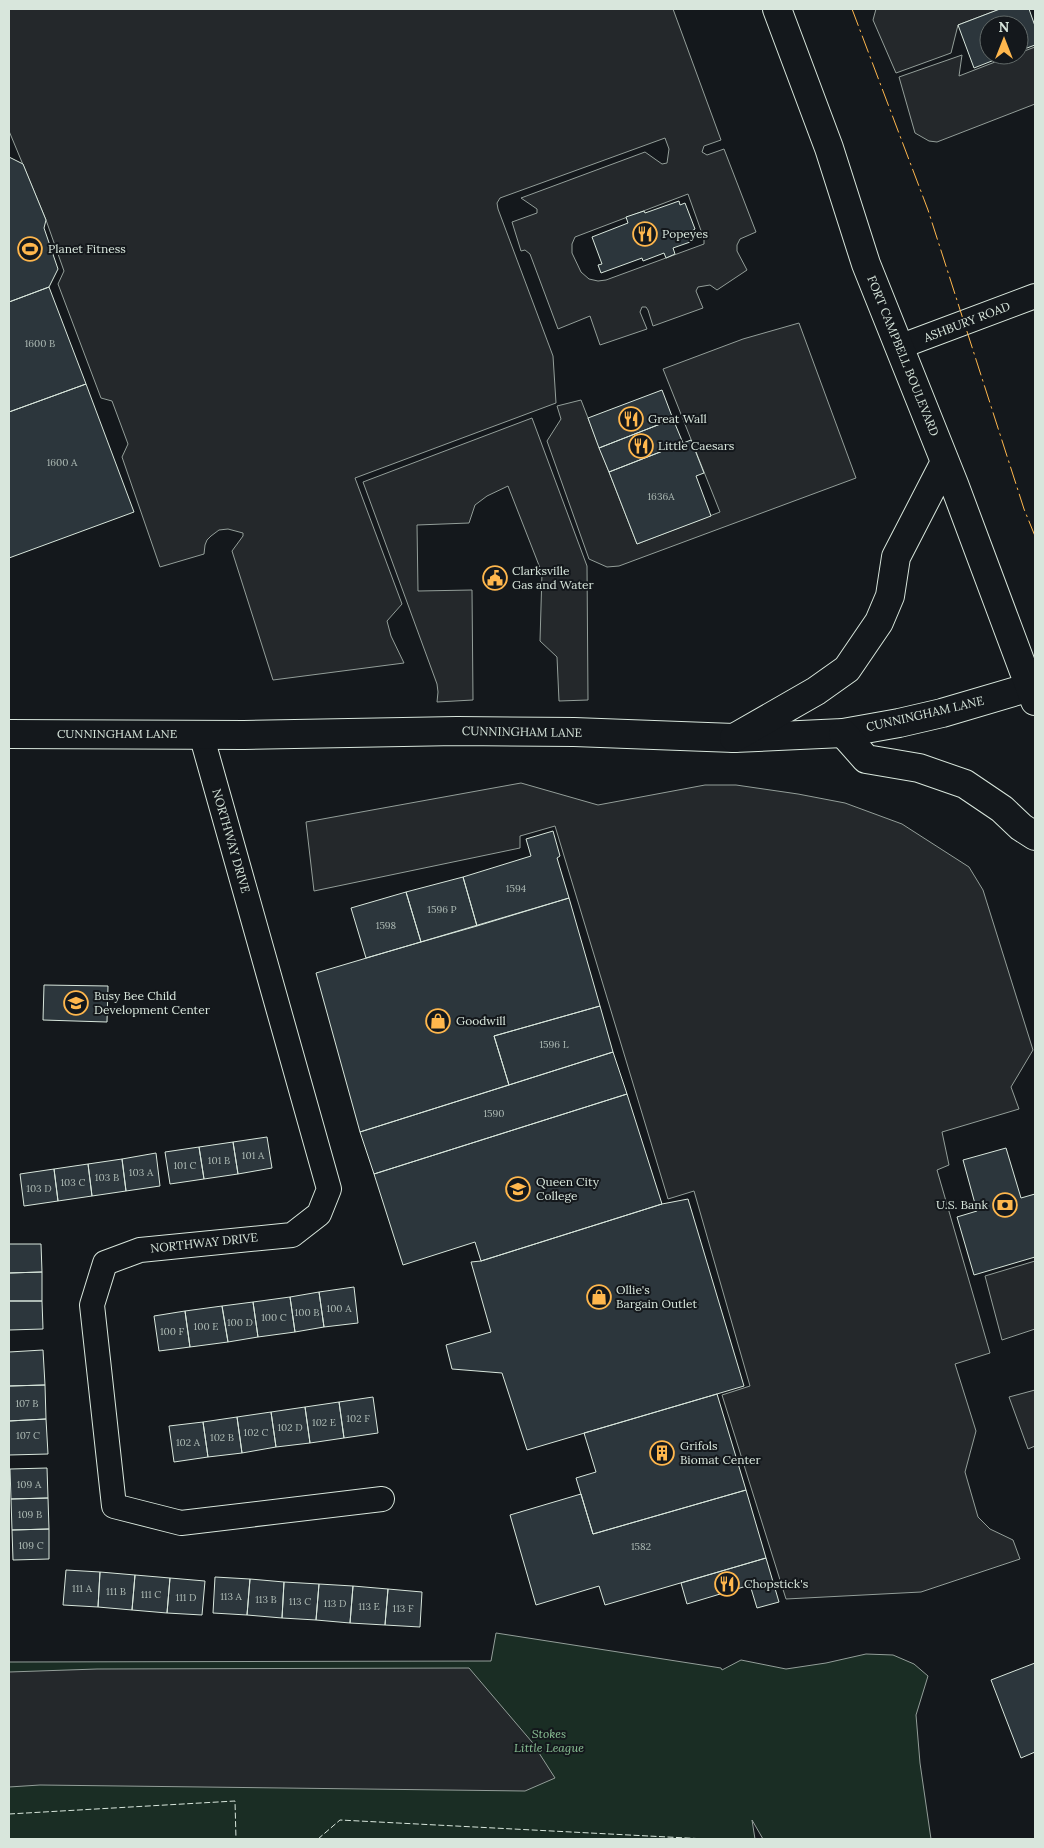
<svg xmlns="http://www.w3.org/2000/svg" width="1044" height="1848" viewBox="0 0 1044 1848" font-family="Lora,serif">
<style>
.green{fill:#1a2d24;stroke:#939e99}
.parking{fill:#24282b;stroke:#939e99;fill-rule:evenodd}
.building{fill:#2c363c;stroke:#d8e6dc}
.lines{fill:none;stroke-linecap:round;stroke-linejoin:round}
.street-casing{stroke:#d8e6dc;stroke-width:26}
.secondary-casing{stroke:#d8e6dc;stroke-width:30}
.highway-casing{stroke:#d8e6dc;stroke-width:30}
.street{stroke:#14181c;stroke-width:24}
.secondary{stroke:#14181c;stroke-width:28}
.highway{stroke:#14181c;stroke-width:28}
.fence{stroke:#d8e6dc;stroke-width:1;stroke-dasharray:6 2.5;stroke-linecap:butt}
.power{stroke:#ffb74d;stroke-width:1;stroke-dasharray:18 4 2.5 4;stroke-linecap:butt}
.labels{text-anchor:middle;stroke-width:4;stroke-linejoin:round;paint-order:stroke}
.number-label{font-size:10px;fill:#adbab4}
.poi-label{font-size:12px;fill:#d8e6dc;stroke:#14181c;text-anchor:start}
.street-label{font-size:12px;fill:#d8e6dc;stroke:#14181c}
.park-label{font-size:12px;font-style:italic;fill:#8ac095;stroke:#14181c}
</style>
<rect width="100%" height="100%" fill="#14181c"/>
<path class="green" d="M496 1633 721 1668 722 1670 741 1660 786 1669 826 1663 866 1654 893 1655 914 1664 928 1676 916 1715 920 1763 931 1839H763L752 1820 755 1839H9V1662L491 1661Z"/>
<path class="parking" d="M9 9H673L721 140 704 146 702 152 707 155 724 149 756 232 740 239 737 245V251L747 270 717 290 710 285 698 287 696 291 703 308 653 326 648 310 646 307H642L640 312 647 329 600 345 590 316 558 329 530 254 525 250 521 251 512 222 537 213V209L521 198 645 152 662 164 667 163 669 149 665 138 500 198 497 203 498 209 553 356 556 403 355 478 402 604 387 621 391 636 404 663 273 680 232 551 243 536V533L228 529 219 530 211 536 207 540 205 545 204 554 160 567 122 457 128 444 112 401 101 398 58 284 64 271 46 220 9 131ZM688 194 704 239V244L606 280 598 281 589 279 581 272 572 253V244L575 237Z
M876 9H1000L958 25 951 53 896 73 873 20Z
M1035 47V104L937 142 929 141 915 133 899 77 962 55 959 76 1013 55H1019V53Z
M799 323 856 478 619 566 607 567 589 559 547 441 561 419 557 406 581 400 637 544 720 512 663 369 743 339Z
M532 418 587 566 588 700 559 701 557 657 540 641 542 573 508 486 487 496 475 505 469 523 417 525 418 591 472 590 473 700 437 702 438 692 437 684 363 482Z
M521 783 598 805 705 785H736L798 794 845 803 902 824 969 867 983 890 1033 1050 1011 1087 1019 1109 942 1132 949 1165 937 1170 990 1353 955 1364 976 1431 965 1472 978 1517 990 1529 1013 1540 1020 1559 921 1592 786 1599 722 1395 750 1386 694 1191 668 1199 555 826 520 836V848L314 891 306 822Z
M1035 1261V1329L1002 1340 985 1276Z
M1035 1390V1446L1028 1449 1009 1397Z
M469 1668 532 1742 555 1778 525 1791 40 1785 9 1787V1672L97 1669Z"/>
<path class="building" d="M1000 9H1029L1035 26V45L1019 51V25H989V55H1007L974 68 958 25Z
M9 157 23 164 46 220 44 228 58 269 49 287 9 302Z
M679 201 680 205 685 203 695 229 690 232 693 241 673 248 675 254 666 258 664 253 643 261 642 258 601 273 598 265 602 264 592 237 628 223 626 217 644 211 645 213Z
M49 287 86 384 9 412V302Z
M86 384 134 512 9 558V412Z
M662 390 673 419 599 448 588 418Z
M673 419 683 443 609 472 599 448Z
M691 440 704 473 696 476 711 516 637 544 609 472Z
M553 831 560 856 557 858 569 898 477 926 463 877 531 856 526 839Z
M463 877 477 926 421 942 406 892Z
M406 892 421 942 366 958 351 908Z
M569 898 600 1006 494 1036 509 1085 360 1132 316 973Z
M44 985 108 986 107 1022 43 1020Z
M600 1006 613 1052 509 1085 494 1036Z
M613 1052 627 1094 374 1174 360 1132Z
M627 1094 662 1204 481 1261 475 1242 403 1265 374 1174Z
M267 1137 272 1168 238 1174 233 1142Z
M233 1142 238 1174 204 1179 199 1147Z
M199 1147 204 1179 170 1184 165 1152Z
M1006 1148 1021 1198 1035 1194V1257L974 1275 957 1217 977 1211 963 1160Z
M156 1153 160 1186 126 1191 122 1159Z
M122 1159 126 1191 92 1196 88 1164Z
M88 1164 92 1196 58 1201 54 1169Z
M54 1169 58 1201 24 1206 20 1174Z
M688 1199 744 1386 527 1450 502 1373 452 1369 446 1345 491 1332 471 1262 481 1261 662 1204Z
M9 1244H41L42 1272 9 1273Z
M42 1272V1301H9V1273Z
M354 1287 358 1323 324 1327 319 1292Z
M319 1292 324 1327 295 1332 290 1297Z
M290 1297 295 1332 258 1337 253 1302Z
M9 1301H42L43 1329 9 1330Z
M253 1302 258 1337 228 1342 222 1306Z
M222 1306 228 1342 190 1347 185 1311Z
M185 1311 190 1347 159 1351 154 1316Z
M43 1350 45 1385 9 1386V1352Z
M45 1385 46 1419 9 1421V1386Z
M717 1394 746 1490 593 1534 576 1478 596 1472 584 1433Z
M373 1397 378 1433 344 1438 339 1402Z
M339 1402 344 1438 310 1443 305 1407Z
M305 1407 310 1443 276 1447 271 1412Z
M271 1412 276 1447 242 1453 237 1417Z
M237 1417 242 1453 208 1457 203 1422Z
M46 1419 48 1454 9 1455V1421Z
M203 1422 208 1457 174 1462 169 1426Z
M47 1468 48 1498 11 1499 10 1469Z
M746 1490 766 1558 605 1605 599 1586 536 1605 510 1515 581 1494 593 1534Z
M48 1498 49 1529 12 1530 11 1499Z
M49 1529V1559L13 1560 12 1530Z
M766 1558 779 1602 757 1608 750 1585 687 1604 681 1583Z
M66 1570 100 1572 98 1607 63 1605Z
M100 1572 135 1575 132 1610 98 1607Z
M135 1575 170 1578 167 1613 132 1610Z
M215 1577 250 1579 247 1615 213 1613Z
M170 1578 205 1581 202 1615 167 1613Z
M250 1579 284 1582 282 1618 247 1615Z
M284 1582 319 1584 316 1620 282 1618Z
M319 1584 353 1586 350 1623 316 1620Z
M353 1586 388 1589 385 1625 350 1623Z
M388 1589 422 1592 420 1627 385 1625Z
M1035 1663V1752L1021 1758 991 1680Z"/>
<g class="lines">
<g class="street-casing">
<path id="street" d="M899 347 1035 296
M201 734 329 1189 319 1214 292 1235 140 1250 105 1263 92 1305 114 1506 181 1523 382 1499"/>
</g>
<g class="secondary-casing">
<path id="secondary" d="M9 734 244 735 457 731 574 732 734 738 843 733 899 723 942 713 1030 687"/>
</g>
<g class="highway-casing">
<path id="highway" d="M777 9 829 148 866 264 954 484 1035 701
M843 733 866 759 919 768 965 784 1002 809 1021 827 1035 836
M734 738 816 691 847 669 879 622 890 596 896 557 945 462"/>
</g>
<use href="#street" class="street"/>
<use href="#secondary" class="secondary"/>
<use href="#highway" class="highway"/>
<path class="fence" d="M9 1814 235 1801 236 1839
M318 1839 340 1820 706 1839"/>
<path class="power" d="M852 9 928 210 1024 509 1035 536"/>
</g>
<defs>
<g id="restaurant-ring" transform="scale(1.25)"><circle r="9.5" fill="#14181c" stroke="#ffb74d" stroke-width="1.5"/><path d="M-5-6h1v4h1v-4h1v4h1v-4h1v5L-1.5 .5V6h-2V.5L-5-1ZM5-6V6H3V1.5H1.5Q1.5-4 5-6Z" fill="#ffb74d"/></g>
<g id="stadium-ring" transform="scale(1.25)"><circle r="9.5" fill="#14181c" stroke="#ffb74d" stroke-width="1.5"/><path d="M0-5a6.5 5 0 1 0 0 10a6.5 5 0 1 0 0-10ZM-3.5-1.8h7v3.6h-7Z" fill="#ffb74d"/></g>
<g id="civic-ring" transform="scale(1.25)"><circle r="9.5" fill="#14181c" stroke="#ffb74d" stroke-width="1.5"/><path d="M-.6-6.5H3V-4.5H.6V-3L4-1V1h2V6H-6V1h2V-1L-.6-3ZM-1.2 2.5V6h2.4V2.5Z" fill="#ffb74d"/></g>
<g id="school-ring" transform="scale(1.25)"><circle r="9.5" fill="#14181c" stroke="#ffb74d" stroke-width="1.5"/><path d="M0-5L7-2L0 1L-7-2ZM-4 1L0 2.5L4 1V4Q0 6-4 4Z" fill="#ffb74d"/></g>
<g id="shop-ring" transform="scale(1.25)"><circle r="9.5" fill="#14181c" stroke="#ffb74d" stroke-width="1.5"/><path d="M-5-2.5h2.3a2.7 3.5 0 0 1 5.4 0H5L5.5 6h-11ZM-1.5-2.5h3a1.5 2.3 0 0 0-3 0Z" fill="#ffb74d"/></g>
<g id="university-ring" transform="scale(1.25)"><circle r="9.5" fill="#14181c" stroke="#ffb74d" stroke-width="1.5"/><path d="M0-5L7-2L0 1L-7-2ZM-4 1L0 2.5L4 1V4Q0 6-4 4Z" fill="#ffb74d"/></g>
<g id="bank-ring" transform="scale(1.25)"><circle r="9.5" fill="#14181c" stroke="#ffb74d" stroke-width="1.5"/><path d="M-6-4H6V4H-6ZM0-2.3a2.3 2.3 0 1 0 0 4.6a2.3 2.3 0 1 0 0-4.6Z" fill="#ffb74d"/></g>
<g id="building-ring" transform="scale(1.25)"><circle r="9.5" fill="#14181c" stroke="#ffb74d" stroke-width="1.5"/><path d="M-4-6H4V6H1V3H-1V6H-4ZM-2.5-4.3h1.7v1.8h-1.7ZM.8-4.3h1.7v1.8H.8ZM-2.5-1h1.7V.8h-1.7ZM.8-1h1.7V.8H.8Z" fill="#ffb74d"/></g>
</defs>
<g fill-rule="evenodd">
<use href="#restaurant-ring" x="645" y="234"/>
<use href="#stadium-ring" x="30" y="249"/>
<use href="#restaurant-ring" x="631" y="419"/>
<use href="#restaurant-ring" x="641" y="446"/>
<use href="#civic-ring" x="495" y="578"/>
<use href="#school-ring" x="76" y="1003"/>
<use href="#shop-ring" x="438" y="1021"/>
<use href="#university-ring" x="518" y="1189"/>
<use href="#bank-ring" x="1005" y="1205"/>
<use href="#shop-ring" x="599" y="1297"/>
<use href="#building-ring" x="662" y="1453"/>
<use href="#restaurant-ring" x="727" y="1584"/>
</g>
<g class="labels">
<g class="number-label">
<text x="40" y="347">1600 B</text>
<text x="62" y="466">1600 A</text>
<text x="661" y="500">1636A</text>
<text x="516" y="892">1594</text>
<text x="442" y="913">1596 P</text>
<text x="386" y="929">1598</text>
<text x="554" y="1048">1596 L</text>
<text x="494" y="1117">1590</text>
<text x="253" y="1159">101 A</text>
<text x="219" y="1164">101 B</text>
<text x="185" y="1169">101 C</text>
<text x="141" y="1176">103 A</text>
<text x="107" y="1181">103 B</text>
<text x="73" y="1186">103 C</text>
<text x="39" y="1192">103 D</text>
<text x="339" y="1312">100 A</text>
<text x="307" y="1316">100 B</text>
<text x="274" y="1321">100 C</text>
<text x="240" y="1326">100 D</text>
<text x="206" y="1330">100 E</text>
<text x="172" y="1335">100 F</text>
<text x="27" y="1407">107 B</text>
<text x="358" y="1422">102 F</text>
<text x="324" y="1426">102 E</text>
<text x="290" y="1431">102 D</text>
<text x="256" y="1436">102 C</text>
<text x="28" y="1439">107 C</text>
<text x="222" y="1441">102 B</text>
<text x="188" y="1446">102 A</text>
<text x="29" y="1488">109 A</text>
<text x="30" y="1518">109 B</text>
<text x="31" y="1549">109 C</text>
<text x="641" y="1550">1582</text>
<text x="82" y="1592">111 A</text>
<text x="116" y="1595">111 B</text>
<text x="151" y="1598">111 C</text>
<text x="231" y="1600">113 A</text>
<text x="186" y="1601">111 D</text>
<text x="266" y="1603">113 B</text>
<text x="300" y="1605">113 C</text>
<text x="335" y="1607">113 D</text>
<text x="369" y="1610">113 E</text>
<text x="403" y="1612">113 F</text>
</g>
<g class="poi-label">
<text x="662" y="238">Popeyes</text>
<text x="48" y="253">Planet Fitness</text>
<text x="648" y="423">Great Wall</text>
<text x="658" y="450">Little Caesars</text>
<text x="512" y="575">Clarksville<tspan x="512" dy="14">Gas and Water</tspan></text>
<text x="94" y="1000">Busy Bee Child<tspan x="94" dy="14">Development Center</tspan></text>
<text x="456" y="1025">Goodwill</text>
<text x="536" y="1186">Queen City<tspan x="536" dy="14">College</tspan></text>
<text x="988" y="1209" text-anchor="end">U.S. Bank</text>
<text x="616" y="1294">Ollie's<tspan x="616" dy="14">Bargain Outlet</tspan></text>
<text x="680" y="1450">Grifols<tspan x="680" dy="14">Biomat Center</tspan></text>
<text x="744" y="1588">Chopstick's</text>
</g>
<g class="street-label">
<text transform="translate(967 322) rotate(-21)" y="4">ASHBURY ROAD</text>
<text transform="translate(903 356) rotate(68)" y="4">FORT CAMPBELL BOULEVARD</text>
<text transform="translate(925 714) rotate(-13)" y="4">CUNNINGHAM LANE</text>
<text transform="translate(522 732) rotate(1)" y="4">CUNNINGHAM LANE</text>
<text x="117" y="738">CUNNINGHAM LANE</text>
<text transform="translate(231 841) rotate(74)" y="4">NORTHWAY DRIVE</text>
<text transform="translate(204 1243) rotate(-6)" y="4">NORTHWAY DRIVE</text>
</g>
<g class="park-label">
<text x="549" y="1738">Stokes<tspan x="549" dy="14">Little League</tspan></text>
</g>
</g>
<rect width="1044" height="1848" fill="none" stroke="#d8e6dc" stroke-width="20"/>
<g transform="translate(1004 40)"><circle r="24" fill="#14181c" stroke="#626a69"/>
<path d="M0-4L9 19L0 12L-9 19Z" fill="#ffb74d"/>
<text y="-8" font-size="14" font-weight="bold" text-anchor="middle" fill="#d8e6dc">N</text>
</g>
</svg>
